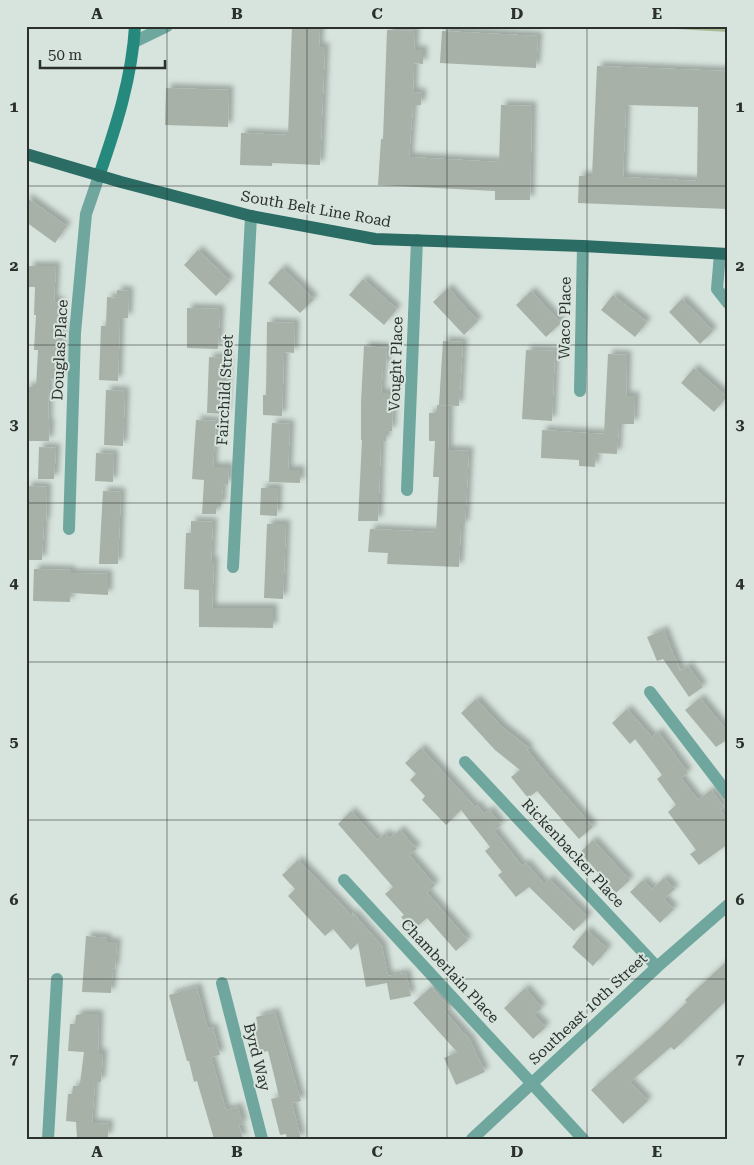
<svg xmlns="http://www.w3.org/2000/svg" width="754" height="1165" viewBox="0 0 754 1165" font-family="'Roboto Serif',serif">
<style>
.green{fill:#a9b996}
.building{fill:#a8b1a8;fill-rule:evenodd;filter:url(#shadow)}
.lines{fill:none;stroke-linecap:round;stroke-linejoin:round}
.street{stroke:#6fa79e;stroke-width:12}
.secondary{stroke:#26897e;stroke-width:12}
.primary{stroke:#2b6d64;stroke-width:12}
.grid{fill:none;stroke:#2b302d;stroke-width:1;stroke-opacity:0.55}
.labels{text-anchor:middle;stroke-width:4;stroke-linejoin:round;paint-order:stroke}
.street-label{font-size:15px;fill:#2b302d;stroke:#d7e4dd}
.neatline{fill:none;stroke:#2b302d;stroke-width:2}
.grid-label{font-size:16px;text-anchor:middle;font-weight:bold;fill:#2b302d}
</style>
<defs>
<filter id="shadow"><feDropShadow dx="4.5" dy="-4.5" stdDeviation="2.5" flood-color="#0004"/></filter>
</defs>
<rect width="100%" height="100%" fill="#d7e4dd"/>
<path class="green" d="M624 26H728V32Z"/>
<path class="building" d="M292 26H320L319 47H325L320 165 272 163V166L240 165 241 133 288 135Z
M387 30 415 31 414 50H423V64L414 63 413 92 422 93 421 105H413L409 157 499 162 501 105 532 106 530 200H495V191L378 185 381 139H383Z
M442 31 538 36 536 68 440 63Z
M597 66 728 71 726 182H728V209L578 203 579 176H592ZM626 105 698 107 697 181 623 177Z
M166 88 229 90 228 127 165 125Z
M26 197 67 226 55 243 26 222Z
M198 250 230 281 216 296 184 265Z
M29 266H56L54 301H60L59 324 63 325 60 380 49 379 48 423H50L49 441H26V387H36L38 350H34L36 315H34L35 287H29Z
M282 268 314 299 300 313 268 283Z
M363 279 397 309 384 325 349 295Z
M448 288 478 321 464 335 433 302Z
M117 290 129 291 128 318H120L118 381 99 380 101 326H106L107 297 116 298Z
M531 291 561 323 546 337 516 305Z
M613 295 647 322 635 337 601 310Z
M682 299 713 331 700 344 669 312Z
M187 308 220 309 218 349 187 348Z
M267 322 295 323 294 353 284 352 282 416 263 415V395H266Z
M443 341 463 342 459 406 439 405Z
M364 346 387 348 386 366H383L381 393H393L392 431H386V441H381L378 521H358L362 440H361V402Z
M526 350 555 351 552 421 522 419Z
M608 354 627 355 626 396H635L634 424H619L617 454 596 453 595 467 579 466V460L541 458 542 430 604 434Z
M209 357 228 358 226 414 207 413Z
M694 368 727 397 714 412 681 383Z
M106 390 125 391 123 446 104 445Z
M437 405 449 406 448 450 469 451 465 525H461L459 567 387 564 388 553 368 552 370 529 436 532 439 477H433L435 441H429V413H437Z
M196 420 216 421 213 467H229L228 485 223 484 221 506H216V514H202L204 480 192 479Z
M272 423 290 424 288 470H300V483L269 482Z
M39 447 56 448 54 479H38Z
M96 453 114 454 113 482 95 481Z
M27 486 47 487 46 522H44L42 560H26Z
M261 488H278L277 516 260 515Z
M103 491 121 492 118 564H99Z
M191 521 213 522 211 561H214L212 608H273V628L199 627V590L184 589 186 533H191Z
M267 524H286L283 599 264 598Z
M34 569 71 570V573L108 574V595L70 593V602L33 601Z
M664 630 680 671 688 666 703 687 689 697 663 659 657 661 647 637Z
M700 698 728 732V739L716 747 685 710Z
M476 699 502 727 529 748 527 750 549 777 593 827 579 839 537 791 528 798 511 777 520 770 495 750 461 713Z
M627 709 652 737 658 732 688 773 681 778 698 800 711 790 724 807 720 810 728 820V844L699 865 690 854 696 850 668 812 676 805 657 779 662 775 635 739 630 744 612 723Z
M421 748 475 807 477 805 484 814 489 810 501 825 494 831 522 866 526 863 544 884 549 879 588 917 574 931 529 887 516 897 498 875 502 872 485 851 490 847 461 810 446 825 422 800 425 796 410 780 416 774 405 763Z
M351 811 377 840 385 833 390 838 400 830 417 849 409 855 435 885 427 893 468 940 456 951 427 918 413 930 401 917 404 915 385 894 393 887 338 824Z
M593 840 630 880 616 893 580 852Z
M298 860 353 917 352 912 382 946 388 976 406 973 411 996 390 1000 387 983 366 987 358 943 351 950 333 929 325 936 288 896 295 889 282 875Z
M664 878 675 889 664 899 674 909 660 923 630 892 643 880 652 889Z
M586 930 608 949 593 966 572 947Z
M86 936 107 938V942H117L115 969 113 968 111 993 82 992Z
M728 960V999L674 1050 671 1047 630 1082 648 1101 623 1124 591 1090 656 1032 687 1002 685 1000Z
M197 987 207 1026 209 1029 213 1027 220 1055 211 1057 226 1110 238 1107 243 1124 239 1125 243 1139H214L197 1081 194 1082 189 1061H187L169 995Z
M431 987 450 1008 445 1012 470 1040 485 1072 456 1085 444 1058 457 1052 413 1003Z
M525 988 542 1008 534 1015 546 1027 533 1039 504 1008Z
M275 1012 301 1101 292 1103 301 1139H287L286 1134 280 1135 271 1099 279 1097 275 1079 268 1051 259 1053 252 1028 258 1026 256 1017Z
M81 1014H99L98 1053H103L101 1082H95L92 1123 109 1124 108 1137 77 1139 76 1122 66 1121 68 1094H72L73 1086H78L80 1083 84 1052 68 1051 70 1024H75L76 1015Z"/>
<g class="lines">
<path class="street" d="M134 42 167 26
M720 254 717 289 728 303
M580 391 583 246
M407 490 417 240
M69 529 75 333 86 214 99 176
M233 567 251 216
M650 692 728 794
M465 762 657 967
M344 880 583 1139
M222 983 262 1139
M48 1139 57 979
M472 1139 657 967 728 905"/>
<path class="secondary" d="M99 176C116 127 132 78 135 26"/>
<path class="primary" d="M26 154 121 182 251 216 375 239 583 246 728 254"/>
</g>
<path class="grid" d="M167 26V1139M307 26V1139M447 26V1139M587 26V1139M26 186H728M26 345H728M26 503H728M26 662H728M26 820H728M26 979H728"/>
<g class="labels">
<g class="street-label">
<text transform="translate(316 209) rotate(10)" y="5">South Belt Line Road</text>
<text transform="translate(565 318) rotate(-89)" y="5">Waco Place</text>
<text transform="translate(60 350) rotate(-87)" y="5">Douglas Place</text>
<text transform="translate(396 364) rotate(-88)" y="5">Vought Place</text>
<text transform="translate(225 390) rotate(-87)" y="5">Fairchild Street</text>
<text transform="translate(573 853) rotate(47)" y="5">Rickenbacker Place</text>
<text transform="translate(450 971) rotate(47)" y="5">Chamberlain Place</text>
<text transform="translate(588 1009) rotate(-43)" y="5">Southeast 10th Street</text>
<text transform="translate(257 1057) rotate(76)" y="5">Byrd Way</text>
</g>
</g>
<rect width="754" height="1165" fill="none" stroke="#d7e4dd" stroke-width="55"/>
<path d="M40 60v8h125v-8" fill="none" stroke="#2b302d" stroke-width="2.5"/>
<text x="48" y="60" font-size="15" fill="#2b302d" stroke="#d7e4dd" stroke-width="4" paint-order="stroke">50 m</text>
<rect x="28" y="28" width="698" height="1110" class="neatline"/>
<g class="grid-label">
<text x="97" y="19">A</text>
<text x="237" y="19">B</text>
<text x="377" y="19">C</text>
<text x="517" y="19">D</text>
<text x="657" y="19">E</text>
<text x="14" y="112">1</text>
<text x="740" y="112">1</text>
<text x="14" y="271">2</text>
<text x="740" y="271">2</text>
<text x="14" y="430">3</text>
<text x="740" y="430">3</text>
<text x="14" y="588">4</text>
<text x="740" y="588">4</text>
<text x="14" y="747">5</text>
<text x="740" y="747">5</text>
<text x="14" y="905">6</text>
<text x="740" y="905">6</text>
<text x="14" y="1064">7</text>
<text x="740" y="1064">7</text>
<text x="97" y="1157">A</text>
<text x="237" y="1157">B</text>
<text x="377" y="1157">C</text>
<text x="517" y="1157">D</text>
<text x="657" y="1157">E</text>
</g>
</svg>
